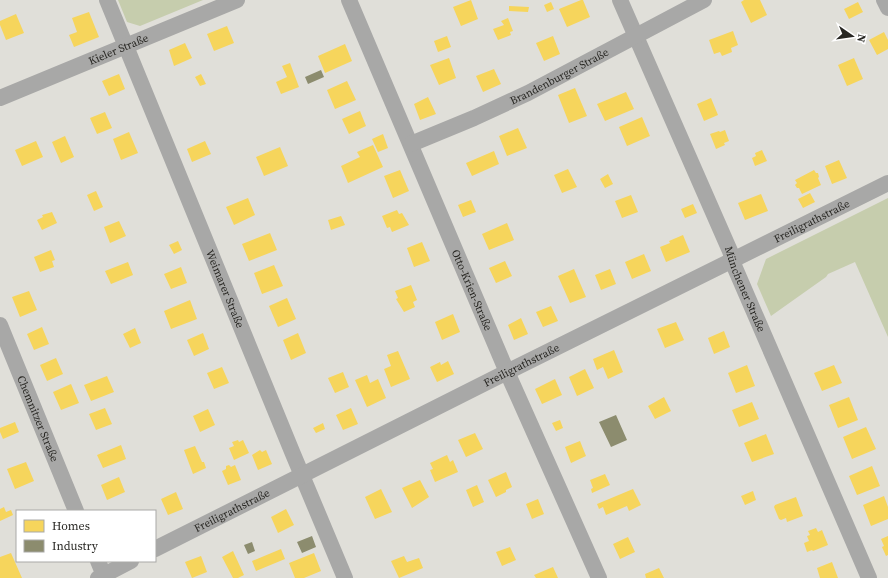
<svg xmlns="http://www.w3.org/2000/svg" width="888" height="578" viewBox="0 0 888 578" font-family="'Source Serif 4',serif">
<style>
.green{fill:#c6cdad}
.homes{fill:#f6d55c}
.industry{fill:#8c8c6e}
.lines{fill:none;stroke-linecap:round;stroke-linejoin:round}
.minor{stroke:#a8a8a7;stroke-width:16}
.labels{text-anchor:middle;stroke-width:4;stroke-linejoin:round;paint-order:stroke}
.street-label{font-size:11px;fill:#282723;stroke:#fff}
</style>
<rect width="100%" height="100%" fill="#e0dfd9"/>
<path class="green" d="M118 0H203L140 26 127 22Z
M888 198V337L855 262 828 274 826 277 771 316 757 284 766 259Z"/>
<path class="homes" d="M471 0 478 19 461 26 453 7Z
M581 0H583L590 17 567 27 559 9Z
M744 0H760L767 15 751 23 741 2Z
M551 2 554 9 547 12 544 5Z
M858 2 863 12 849 19 844 9Z
M509 6 529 7 528 12 509 11Z
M89 12 99 37 74 47 69 35 77 32 72 18Z
M16 14 24 33 6 40 0 25V21Z
M508 18 513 31 510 32 511 35 498 40 493 29 504 25 501 21Z
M227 26 234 43 214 51 207 34Z
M733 31 738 45 731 48 732 52 722 56 720 52 714 54 709 40Z
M884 32 888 40V49L877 55 869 40Z
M447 36 451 47 438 52 434 41Z
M553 36 560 54 544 61 536 43Z
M185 43 192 58 174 66 169 50Z
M345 44 352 61 325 73 318 56Z
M449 58 456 78 439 85 430 65Z
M854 58 863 79 847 86 838 65Z
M290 63 299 87 281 94 276 82 287 77 282 66Z
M494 69 501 84 483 92 476 76Z
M119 74 125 89 109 96 102 81Z
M201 74 206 84 200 86 195 77Z
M347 81 356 100 335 109 327 90Z
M575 88 587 116 569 123 558 95Z
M626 92 634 109 605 121 597 104Z
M428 97 436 114 420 120 414 104Z
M711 98 718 115 704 121 697 104Z
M360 111 366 126 349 134 342 119Z
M105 112 112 128 97 134 90 118Z
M642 117 650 136 627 146 619 127Z
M518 128 527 148 507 156 499 136Z
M725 130 729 141 724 143 725 145 716 149 710 134 719 131 720 132Z
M129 132 138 153 121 160 113 139Z
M383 134 388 148 378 152 372 139Z
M65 136 74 157 61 163 52 142Z
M36 141 43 157 22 166 15 150Z
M205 141 211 154 192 162 187 149Z
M373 145 383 167 348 183 341 166 360 157 357 152Z
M280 147 288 166 264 176 256 157Z
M762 150 767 161 755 166 752 158 756 156 755 153Z
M494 151 499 164 472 176 466 163Z
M839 160 847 178 832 184 825 166Z
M568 169 577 187 562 193 554 175Z
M400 170 409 191 393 198 384 176Z
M814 170 816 173H818L819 177 818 178 821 185 802 194 799 188H797L795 185 797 183 795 180Z
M608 174 613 184 605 188 600 179Z
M96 191 103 207 94 211 87 195Z
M810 193 815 202 803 208 798 199Z
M761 194 768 211 745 220 738 203Z
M631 195 638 212 622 218 615 201Z
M248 198 255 215 234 225 226 207Z
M471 200 476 212 463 217 458 205Z
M693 204 697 213 685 218 681 209Z
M397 210 399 214 402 213 409 225 392 232 390 227 387 228 382 216Z
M52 212 57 223 42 230 37 220 43 217 42 215Z
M341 216 345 225 331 230 328 220Z
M119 221 126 236 110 243 104 227Z
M507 223 514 240 489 250 482 234Z
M270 233 277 250 249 261 242 244Z
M683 235 690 252 666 262 660 247 670 243 669 241Z
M178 241 182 250 174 254 169 245Z
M422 242 430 261 414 267 407 248Z
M51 250 55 260 52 261 54 267 40 272 34 257Z
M644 254 651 271 632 279 625 262Z
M505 261 512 276 496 283 489 268Z
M128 262 133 275 111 284 105 271Z
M274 265 283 286 262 294 254 273Z
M181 267 187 283 171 289 164 274Z
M574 269 586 297 570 303 558 276Z
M610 269 616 284 601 290 595 275Z
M411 285 417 300 413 302 415 307 404 312 396 299 398 298 395 291Z
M29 291 37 310 20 317 12 297Z
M287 298 296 319 278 327 269 306Z
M190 300 197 319 171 329 164 311Z
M551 306 558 321 543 327 536 312Z
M453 314 460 332 442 340 435 322Z
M521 318 528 334 514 340 508 325Z
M676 322 684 340 665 348 657 329Z
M42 327 49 344 34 350 27 334Z
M135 328 141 343 130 348 123 334Z
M724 331 730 347 714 354 708 338Z
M203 333 209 349 194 356 187 340Z
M298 333 306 353 291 360 283 340Z
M614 350 623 372 608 379 603 367 597 370 593 359Z
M398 351 410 379 391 387 384 369 391 366 387 355Z
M56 358 63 374 47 381 40 365Z
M448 361 454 374 437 382 430 367 440 362 441 365Z
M747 365 755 386 736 393 728 373Z
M834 365 842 383 822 391 814 373Z
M222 367 229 383 214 389 207 373Z
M585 369 594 388 577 396 569 377Z
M343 372 349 387 335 393 328 378Z
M367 375 370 383 378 379 386 398 367 407 355 380Z
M107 376 114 392 91 401 84 385Z
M555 379 562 395 542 404 535 389Z
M71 384 79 403 61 410 53 392Z
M664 397 671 411 655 419 648 406Z
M849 397 858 420 838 428 829 405Z
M752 402 759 419 739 427 732 410Z
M105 408 112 424 96 430 89 414Z
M351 408 358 424 343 430 336 415Z
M208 409 215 425 200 432 193 416Z
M560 420 563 428 556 431 552 423Z
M15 422 19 432 3 439 0 432V428Z
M323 423 325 429 316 433 313 428Z
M866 427 876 449 852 459 843 437Z
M475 433 483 449 466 457 458 440Z
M766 434 774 454 752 462 744 443Z
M238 440 239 442 243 440 249 453 234 460 229 448 234 446 232 442Z
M580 441 586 456 571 463 565 447Z
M121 445 126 459 103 468 97 455Z
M195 446 202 462H204L206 468 193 474 184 450Z
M260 450 262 452 266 450 272 464 258 470 252 455Z
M447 455 450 462 453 460 458 472 435 482 430 470 433 469 430 463Z
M26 462 34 481 15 489 7 469Z
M229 465 231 467 235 465 241 480 228 485 222 471 226 469V466Z
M872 466 880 486 857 495 849 476Z
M506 472 512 487 506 490V492L496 497 488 480Z
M605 474 610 485 592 493 591 489 593 488 590 480Z
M119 477 125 492 107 500 101 485Z
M420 480 429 497 412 508 402 488Z
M477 485 484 502 473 507 466 490Z
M381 489 392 512 375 519 365 497Z
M633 489 641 505 629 511 627 506 606 515 603 507 599 509 597 504Z
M753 491 756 500 745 505 741 496Z
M176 492 183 509 168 515 161 499Z
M884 496 888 507V519L871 526 863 505Z
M796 497 803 516 787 522 786 518 781 520 779 519 774 507 775 505Z
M538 499 544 514 532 519 526 504Z
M4 507 6 512 11 510 13 515 0 521V509Z
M286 509 294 525 278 533 271 517Z
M816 528 818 532 822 530 828 545 813 551 812 550 807 552 804 543 809 541 807 536 810 535 808 531Z
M888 536V555L886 556 882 547 884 546 881 539Z
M628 537 635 552 620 559 613 544Z
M510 547 516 560 502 566 496 552Z
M281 549 285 559 256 571 252 561Z
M233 551 244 575 238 578H233L222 557Z
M11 553 22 578H0V557Z
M314 553 321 571 304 578H295L289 563Z
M201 556 207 572 192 578 185 562Z
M404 556 407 562 419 558 423 568 399 578 391 561Z
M832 562 838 578H820L817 568Z
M553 567 558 578H536L534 575Z
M659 568 664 578H646L645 574Z"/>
<path class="industry" d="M321 70 324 77 308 84 305 77Z
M616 415 627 440 611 447 599 422Z
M312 536 316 547 302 553 297 542Z
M252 542 255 551 248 554 244 545Z"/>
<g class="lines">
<g class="minor">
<path id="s1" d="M107 0 293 454 345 578"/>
<path id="s2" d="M349 0 507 372 599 578"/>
<path id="s3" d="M620 0 730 251 735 268 869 578"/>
<path d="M884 0 888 8"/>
<path id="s4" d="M0 98 237 0"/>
<path id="s5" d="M411 144 474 118 528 93 704 0"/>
<path id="s6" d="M0 325 76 511"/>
<path id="s7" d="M155 549 507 372 888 183"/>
<path d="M98 561 105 578"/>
<path d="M98 578 131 561"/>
</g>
</g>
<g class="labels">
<g class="street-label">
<text dy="4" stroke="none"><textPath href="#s4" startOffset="128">Kieler Straße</textPath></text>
<text dy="4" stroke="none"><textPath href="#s5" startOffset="163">Brandenburger Straße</textPath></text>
<text dy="4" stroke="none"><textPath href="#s7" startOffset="734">Freiligrathstraße</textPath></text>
<text dy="4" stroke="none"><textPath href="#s1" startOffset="312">Weimarer Straße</textPath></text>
<text dy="4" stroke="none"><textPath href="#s3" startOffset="315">Münchener Straße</textPath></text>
<text dy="4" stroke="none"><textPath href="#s2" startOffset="315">Otto-Krien-Straße</textPath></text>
<text dy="4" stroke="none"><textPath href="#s7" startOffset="410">Freiligrathstraße</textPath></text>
<text dy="4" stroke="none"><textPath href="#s6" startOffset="101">Chemnitzer Straße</textPath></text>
<text dy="4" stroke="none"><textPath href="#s7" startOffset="86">Freiligrathstraße</textPath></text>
</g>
</g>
<rect x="16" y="510" width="140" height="52" fill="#ffffff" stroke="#a9a9a7"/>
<rect x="24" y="520" width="20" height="12" fill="#f6d55c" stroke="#a9a9a7"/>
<text x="52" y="530" font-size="12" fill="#282723">Homes</text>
<rect x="24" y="540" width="20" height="12" fill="#8c8c6e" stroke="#a9a9a7"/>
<text x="52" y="550" font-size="12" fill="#282723">Industry</text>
<g transform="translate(852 36) rotate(103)" stroke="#ffffff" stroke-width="3" paint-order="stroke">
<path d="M0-3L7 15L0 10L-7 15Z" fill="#282723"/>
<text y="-6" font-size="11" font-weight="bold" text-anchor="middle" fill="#282723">N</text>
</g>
</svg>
